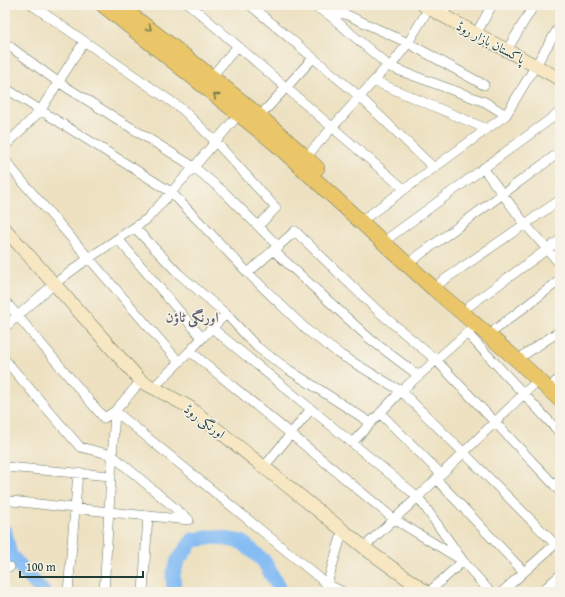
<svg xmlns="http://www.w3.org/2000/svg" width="565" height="597" viewBox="0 0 565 597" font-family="'Gentium Book Plus',Amiri,serif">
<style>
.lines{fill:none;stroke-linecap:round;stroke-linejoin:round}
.river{stroke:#84bcf4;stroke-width:15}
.street-casing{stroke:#677665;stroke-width:10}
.secondary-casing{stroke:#677665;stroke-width:14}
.primary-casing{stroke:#677665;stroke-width:16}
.street{stroke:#fff;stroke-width:9}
.secondary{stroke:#f7e8c3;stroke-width:13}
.primary{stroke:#eac669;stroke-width:15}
.oneway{stroke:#7a7b4c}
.labels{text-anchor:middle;stroke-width:3;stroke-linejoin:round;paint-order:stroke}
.street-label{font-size:13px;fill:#1f3d34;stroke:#f7f3e8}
.neighbourhood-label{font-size:14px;font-weight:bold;fill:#5c5f6d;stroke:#f7f3e8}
</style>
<rect width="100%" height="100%" fill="#f7f3e8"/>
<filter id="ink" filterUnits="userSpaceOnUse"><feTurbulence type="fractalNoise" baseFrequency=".025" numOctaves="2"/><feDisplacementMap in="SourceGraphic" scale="8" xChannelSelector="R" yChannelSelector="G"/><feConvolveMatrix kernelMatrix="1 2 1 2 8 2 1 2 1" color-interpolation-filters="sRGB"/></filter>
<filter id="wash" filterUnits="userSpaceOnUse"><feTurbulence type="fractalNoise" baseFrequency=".012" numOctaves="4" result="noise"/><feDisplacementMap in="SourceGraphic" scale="16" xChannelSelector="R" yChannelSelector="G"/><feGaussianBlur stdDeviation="0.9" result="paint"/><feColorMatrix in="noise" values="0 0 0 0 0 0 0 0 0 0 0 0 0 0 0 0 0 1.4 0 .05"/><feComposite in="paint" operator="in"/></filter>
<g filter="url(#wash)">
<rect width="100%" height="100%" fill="#ede1c1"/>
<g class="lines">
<path class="river" d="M5 532 10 555 43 592
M174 592 173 574 178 560 193 540 215 537 242 542 264 561 281 592"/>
</g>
</g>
<g filter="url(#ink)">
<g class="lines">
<g class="street-casing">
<path id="street" d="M32 5 182 109 215 141 276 208 258 226
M190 5 404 189
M250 5 360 97 434 168
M312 5 328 14 390 67 485 102 506 115 368 216
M328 14H345L408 43 484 85
M442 15 448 5
M476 34 492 5
M5 43 58 82 194 167 224 192 279 247
M507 50 534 5
M390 67 408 43 429 8
M211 77 238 46
M374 81 487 129
M5 88 171 192 248 273
M506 115 560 25
M259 117 313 58
M5 146 40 111 84 42
M306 157 388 65
M5 160 21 180 179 362
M483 168 525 224 560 264
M135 228 179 274 226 314
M390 237 560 112
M118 239 202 338 190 351
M273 250 370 339 419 376
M414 259 560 152
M441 282 560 200
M5 301 104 418 115 411 104 592
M469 306 560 240
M5 327 54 284 89 258 147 219 194 167 239 114
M212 328 311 409
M496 329 560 280
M467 333 560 433
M202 338 226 314 257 347 289 370 371 423
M525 354 560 331
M5 360 80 447 112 455 189 520 109 512 12 501
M141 381 115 411 327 584 343 592
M555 382 560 379
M153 388 190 351 394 519 463 561
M380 413 441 474
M352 443 401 391 476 325
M6 467 111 476
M264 467 311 409 418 497 463 561 490 592
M436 479 524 572 560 540
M555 544 463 452 401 391 341 355 308 331 248 273C264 258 280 245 295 231L378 311 436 360 560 491
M364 547 418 497 538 380
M5 567H10
M68 592 78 473
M143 592 148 516
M326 592 327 584 343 530
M429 592 463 561
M502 592 524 572
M541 592 560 575"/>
</g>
<g class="secondary-casing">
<path id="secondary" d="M423 5 560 79
M5 229 141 381 189 407 370 552 426 592"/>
</g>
<g class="primary-casing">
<path id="primary" d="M103 5 276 144 433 288 515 358 560 400
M127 12C192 61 257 111 317 168"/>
</g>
<use href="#street" class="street"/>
<use href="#secondary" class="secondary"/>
<use href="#primary" class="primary"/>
</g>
<defs><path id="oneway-chevron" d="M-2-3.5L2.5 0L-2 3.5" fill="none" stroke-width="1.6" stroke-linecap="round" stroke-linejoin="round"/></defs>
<g class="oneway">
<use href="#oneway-chevron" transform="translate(149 28) rotate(37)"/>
<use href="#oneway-chevron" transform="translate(216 96) rotate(-141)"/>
</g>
</g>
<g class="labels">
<g class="street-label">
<text transform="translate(491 42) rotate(28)" y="5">پاکستان بازار روڈ</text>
<text transform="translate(205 421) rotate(37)" y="5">اورنگی روڈ</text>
</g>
<g class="neighbourhood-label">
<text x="192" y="322">اورنگی ٹاؤن</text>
</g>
</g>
<rect width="565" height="597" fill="none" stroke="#f7f3e8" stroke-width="20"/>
<path d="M20 571v6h123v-6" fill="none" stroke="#1f3d34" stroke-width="2"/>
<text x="26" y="571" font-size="12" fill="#1f3d34" stroke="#f7f3e8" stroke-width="3" paint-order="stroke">100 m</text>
</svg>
